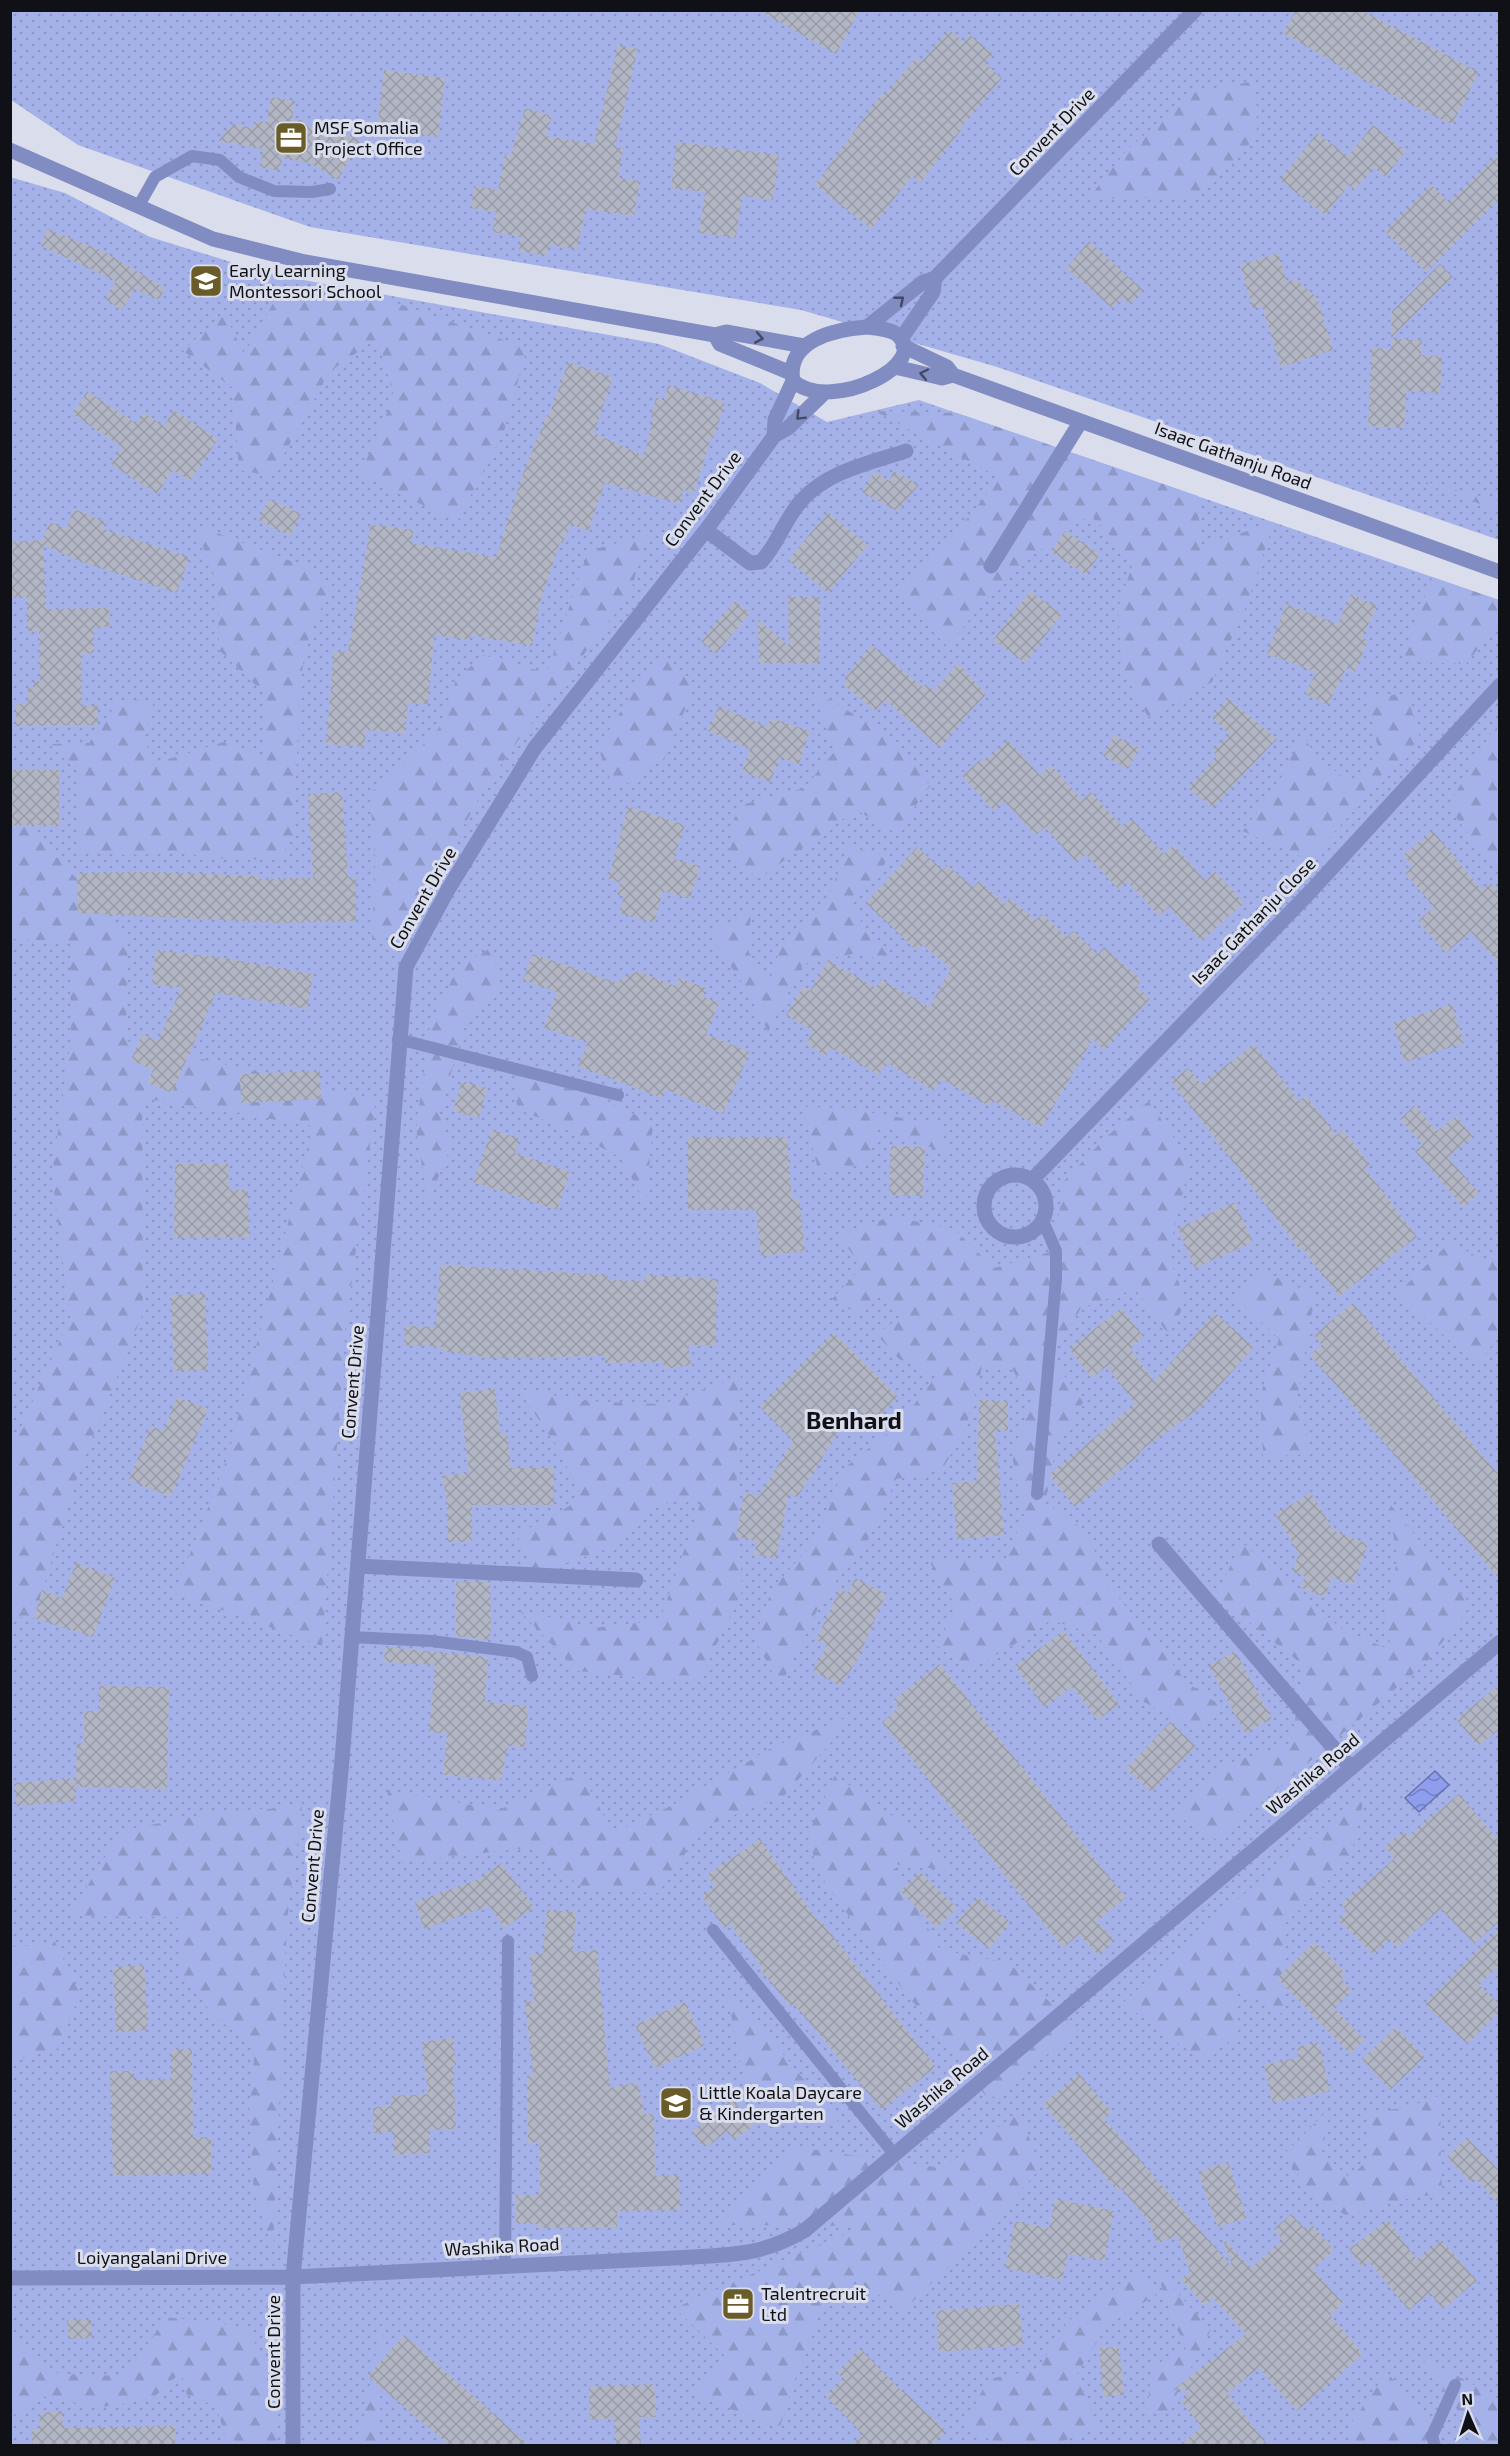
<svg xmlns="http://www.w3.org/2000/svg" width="1510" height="2456" viewBox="0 0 1510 2456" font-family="'Exo 2',sans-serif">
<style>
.green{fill:url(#green-dots)}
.forest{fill:url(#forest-firs)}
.water{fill:url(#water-waves);stroke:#6873ad;stroke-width:1.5}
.building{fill:url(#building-cross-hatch)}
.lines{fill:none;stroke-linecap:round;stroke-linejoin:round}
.service{stroke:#818dc2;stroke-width:12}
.minor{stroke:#818dc2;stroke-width:15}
.oneway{stroke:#434963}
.labels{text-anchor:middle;stroke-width:6;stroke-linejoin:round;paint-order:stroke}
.poi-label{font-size:18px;fill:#101116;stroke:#dadeec;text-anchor:start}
.street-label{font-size:18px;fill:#101116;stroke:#dadeec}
.district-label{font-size:24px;font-weight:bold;fill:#101116;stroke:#dadeec}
</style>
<defs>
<pattern id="green-dots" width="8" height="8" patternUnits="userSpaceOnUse" patternTransform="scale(1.5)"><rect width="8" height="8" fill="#a5b2e9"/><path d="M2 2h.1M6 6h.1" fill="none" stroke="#8d98c7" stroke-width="1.8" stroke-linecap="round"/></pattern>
<pattern id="forest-firs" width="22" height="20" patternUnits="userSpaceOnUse" patternTransform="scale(1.5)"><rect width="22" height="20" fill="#a5b2e9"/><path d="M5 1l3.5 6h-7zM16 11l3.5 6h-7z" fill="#8d98c7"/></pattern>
<pattern id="water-waves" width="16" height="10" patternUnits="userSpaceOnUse" patternTransform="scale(1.5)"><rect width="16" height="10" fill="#8e9dee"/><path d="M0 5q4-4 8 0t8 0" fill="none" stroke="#737fc0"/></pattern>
<pattern id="building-cross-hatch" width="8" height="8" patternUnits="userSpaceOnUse" patternTransform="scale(1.5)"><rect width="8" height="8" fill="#b2b6c4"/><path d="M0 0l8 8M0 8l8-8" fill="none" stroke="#989ba8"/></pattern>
</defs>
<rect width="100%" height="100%" fill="#dadeec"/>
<path class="green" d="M10 11H1499V540L997 367 801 310 310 227 78 145 11 100Z
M10 177 65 193 150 237 270 274 659 344 760 383 827 422 919 400 1499 600V2445H11Z"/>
<path class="forest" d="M1256 81 1257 136 1198 197 1088 199 1127 150 1192 92Z
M359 290 527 348 504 431 457 522 360 474 394 397 378 338 330 371 272 476 239 470 233 388 182 350 225 315 244 354 279 293Z
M875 411 957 413 1198 496 1200 547 1274 522 1247 604 1212 682 1148 717 1122 668 1118 608 1133 563 1091 514 1011 571 947 646 893 590 950 540 1000 478Z
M1410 478 1499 501V511Z
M194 524 304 566 330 587 305 647 299 699 294 837 278 860 226 859 178 853 126 855 79 850V773L49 744 89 743 119 700 154 701 145 733 150 765 227 741 264 758 266 695 219 650 218 585Z
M647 535 630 594 519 739 483 791 408 927 372 940 375 859 370 793 402 767 439 728 456 680 483 655 547 673 588 551Z
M1432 577 1499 600V622L1466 664 1401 661Z
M664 657 695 686 664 759 615 791 598 748 637 685Z
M813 690 894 738 930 786 896 833 856 810 759 878 729 857 737 806 804 788 835 751Z
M1407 694 1420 738 1309 860 1243 831 1280 780 1302 735 1318 758 1355 786 1380 756 1367 696Z
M1499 726V866L1479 849 1448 806 1489 736Z
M11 816 22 818 128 936 126 1041 376 1100 346 1324 322 1646 175 1593 228 1456 313 1126 142 1098 143 1313 79 1471 34 1618 11 1617V1449L70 1318 52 1174 71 1038 70 941 11 939Z
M848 846 890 857 850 907 894 963 857 953 803 964 768 1032 745 987 708 933 751 912 748 951 769 983 780 949 816 917 832 888Z
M493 946 499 984 464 1029 439 1114 451 1146 428 1203 416 1129 430 1025 457 969Z
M513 1058 653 1123 646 1204 620 1157 559 1126 517 1109Z
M1149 1101 1190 1162 1168 1255 1186 1301 1169 1335 1135 1289 1081 1308 1051 1357 1083 1402 1057 1442 1045 1503 1087 1532 1109 1586 1188 1683 1225 1709 1197 1729 1144 1702 1097 1635 1051 1620 1012 1646 969 1670 935 1644 958 1610 929 1561 1004 1562 1024 1516 1012 1456 1031 1401 1012 1369 983 1364 965 1430 942 1470 896 1479 874 1530 821 1602 780 1687 754 1638 773 1587 818 1538 843 1469 899 1424 936 1376 899 1359 877 1335 902 1315 880 1293 861 1316 832 1299 862 1267 839 1236 892 1216 955 1230 994 1268 1053 1251 1064 1181 1106 1137Z
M803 1107 845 1108 941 1125 948 1155 880 1125 866 1163 819 1174Z
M1450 1242 1483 1260 1499 1249V1337L1476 1365 1398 1293Z
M1265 1272 1315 1295 1297 1398 1312 1454 1263 1457 1260 1396 1279 1339 1235 1298Z
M741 1376 736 1464 742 1591 698 1683 577 1671 519 1610 593 1628 660 1620 703 1496 649 1507 615 1546 535 1574 517 1535 582 1499 557 1446 517 1388 581 1401 663 1404Z
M1386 1499 1471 1605 1427 1662 1217 1840 1176 1815 1226 1764 1291 1743 1304 1666 1217 1596 1241 1542 1344 1631 1391 1650 1385 1610 1398 1558Z
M856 1714 783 1797 704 1826 658 1893 587 1891 529 1848 402 1862 387 1790 499 1810 581 1773 613 1833 673 1805 773 1747Z
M835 1775 912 1830 956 1871 893 1864 940 1950 1009 1963 1079 2030 989 2100 871 1948 817 1870 808 1834Z
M1365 1794 1350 1859 1284 1925 1285 2015 1236 1989 1238 2038 1199 2058 1123 2003 1203 1928Z
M302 1807 287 1920 273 2250 254 2193 249 2112 255 2048 214 2016 181 1973 178 1917 69 1916 121 1831 215 1812Z
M55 1942 80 1994 57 2049 11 2062V1947Z
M726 1990 788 2060 841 2125 787 2119 745 2083Z
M1442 2095 1440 2134 1442 2195 1418 2196 1346 2215 1318 2202 1283 2155 1330 2108 1322 2153 1350 2178 1370 2157 1369 2113 1408 2107Z
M1019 2112 1041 2168 969 2247 904 2310 855 2281 821 2306 779 2429 692 2393 728 2359 675 2308 862 2226 720 2225 796 2147 943 2168Z
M1156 2269 1211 2330 1166 2414 1148 2411 1151 2367 1187 2348 1173 2321Z
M1137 2273 1156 2295 1107 2325 1077 2374 1098 2428 1052 2445 1004 2446 964 2427 988 2379 1037 2370 1067 2322Z
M166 2317 245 2327 279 2382 277 2445H228L216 2406 187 2395 181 2372 153 2398 97 2408 37 2395 17 2416 11 2411V2338L59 2374 126 2376Z
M383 2318 379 2445H358Z
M1421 2356 1499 2399V2445H1481Z
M1387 2372 1428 2423 1434 2445H1354L1345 2432Z"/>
<path class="water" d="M1435 1771 1449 1785 1419 1812 1405 1798Z"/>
<path class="building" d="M758 10H860L836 54Z
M1296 10H1361L1479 72 1452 125 1368 82 1283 33Z
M949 30 964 42 969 34 993 54 985 63 1002 78 960 128 962 129 920 183 912 176 871 229 815 185 882 93 885 95 916 58 921 62Z
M618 45 638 49 615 147 623 148 618 178 640 181 634 216 586 209 577 249 549 245 547 256 519 251 521 237 492 232 496 212 471 208 474 186 498 190 505 154 511 155 525 108 552 116 546 136 594 144Z
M384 70 445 78 438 137 377 129Z
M271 97 295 101 292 119 306 121 305 124 333 139 339 129 360 141 338 180 310 163 282 158 280 171 260 167 263 149 218 141 233 124 253 128 255 121 267 122Z
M1373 125 1406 151 1385 177 1373 167 1355 190 1349 185 1325 215 1280 180 1317 133 1348 156Z
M677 142 779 155 773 200 742 196 736 238 699 233 705 192 671 188Z
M1500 153V198L1426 272 1385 231 1431 185 1449 202Z
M47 229 103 251 165 288 159 300 135 289 122 310 105 299 116 281 41 246Z
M1089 241 1143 290 1130 304 1122 297 1112 308 1066 268Z
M1278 253 1287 282 1296 279 1317 298 1333 350 1281 367 1262 306 1253 309 1240 265Z
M1440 264 1453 277 1391 338 1392 311Z
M1391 339 1422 340 1421 355 1442 356 1440 393 1406 391 1404 428 1368 426 1372 348 1391 349Z
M568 362 613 377 594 433 644 456 653 419 651 417 656 397 664 401 668 385 725 402 714 438 711 437 694 493 683 490 680 504 605 483 588 531 570 524 563 543 560 542 540 603 532 646 470 635 469 640 434 635 428 704 408 703 405 733 366 730 365 747 326 744 334 651 348 652 371 524 414 530 411 543 496 557 524 471 547 415 549 416Z
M87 391 137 424 144 413 164 426 174 410 218 439 190 481 173 470 157 494 111 464 122 447 73 414Z
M894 471 919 485 897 511 862 492 874 472 889 481Z
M269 499 301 514 290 536 258 520Z
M74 509 106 522 103 529 189 557 177 593 79 561 43 545 46 609 109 608V627H94V653L81 654 82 706H98V725L16 726V704H28V688L33 689V681H40L39 631H27V597L10 598V542L42 540 50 522 66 529Z
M828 512 868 545 828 593 788 560Z
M1065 531 1100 554 1086 575 1051 552Z
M1030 591 1062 614 1025 663 993 640Z
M1351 594 1377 606 1362 638 1368 640 1355 672 1346 668 1328 705 1305 694 1316 672 1267 654 1286 604 1338 624Z
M788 597H819V663H759L758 619 789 646Z
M735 601 750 613 716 654 701 641Z
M872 645 923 687 926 684 934 691 958 663 986 694 939 747 885 700 876 711 845 686V678Z
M1228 698 1277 739 1213 807 1188 789 1217 757 1213 750 1230 735 1212 718Z
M719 706 767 727 771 718 810 731 799 764 779 757 771 782 742 772 750 749 708 731Z
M1114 735 1140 748 1128 769 1103 756Z
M1008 740 1040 775 1051 765 1082 800 1091 792 1123 827 1132 819 1164 854 1174 845 1205 880 1215 871 1244 903 1201 941 1169 907 1159 916 1127 881 1118 889 1086 854 1076 862 1045 827 1036 835 1004 801 993 810 962 776 981 759 984 762Z
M10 770H59V825H10Z
M342 792 348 877H356V921L280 923 78 913 77 873 150 872 259 876V879L313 878 308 794Z
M628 806 685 825 674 859 700 866 690 899 663 891 654 923 619 913 624 896 617 895 621 883 608 879Z
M1433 831 1482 890 1491 883 1500 893V965L1471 932 1446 953 1418 921 1434 907 1405 873 1413 866 1403 855Z
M917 847 943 870 947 865 973 887 979 881 1005 904 1010 898 1036 920 1042 914 1067 937 1073 931 1098 954 1104 947 1142 980 1137 986 1150 999 1104 1050 1093 1039 1041 1128 992 1100 989 1106 941 1079 934 1091 887 1063 879 1075 831 1048 826 1056 806 1044 813 1031 786 1015 803 986 810 991 828 960 876 988 881 979 929 1007 951 969 922 944 916 950 866 903Z
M156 950 224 958 313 974 307 1009 216 993 172 1093 148 1083 153 1070 131 1060 142 1034 158 1041 181 988 152 984Z
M533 954 615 982 638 971 675 986 679 978 706 988 702 996 719 1003 706 1034 750 1052 723 1114 665 1089 662 1098 578 1066 588 1042 544 1028 557 992 523 980Z
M1452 1004 1464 1043 1405 1062 1393 1023Z
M1254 1044 1299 1101 1306 1096 1337 1135 1343 1130 1370 1164 1365 1168 1417 1237 1339 1296 1302 1248 1300 1250 1171 1081 1188 1068 1201 1084Z
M320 1071 321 1099 241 1103 240 1074Z
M462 1081 487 1088 479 1118 453 1111Z
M1415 1105 1437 1131 1456 1116 1473 1137 1448 1157 1479 1193 1463 1207 1415 1151 1423 1145 1400 1119Z
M492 1129 520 1139 515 1153 570 1172 557 1210 473 1182Z
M688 1137H787L792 1200 799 1198 805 1251 761 1256 756 1210H688Z
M891 1146 925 1147 923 1196 889 1195Z
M228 1163 229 1190H248L249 1237 174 1238 175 1164Z
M1235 1202 1253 1242 1195 1268 1178 1228Z
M440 1265 608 1275 607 1280 646 1281V1275L717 1279 716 1345H688L691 1365 664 1369 663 1362 605 1363V1356L492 1358 442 1351V1347L404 1345 405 1326 436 1327Z
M205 1294 208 1370 174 1371 171 1295Z
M1353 1303 1500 1476V1580L1310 1355 1322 1345 1314 1335Z
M1121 1308 1144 1337 1130 1348 1154 1381 1215 1313 1254 1347 1200 1408 1139 1452 1141 1454 1075 1507 1049 1475 1135 1404 1107 1366 1092 1378 1069 1349Z
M834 1333 898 1397 871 1424 854 1407 797 1498 789 1492 776 1558 754 1555 757 1541 736 1537 744 1493 759 1496 793 1441 760 1407Z
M495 1389 500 1434 507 1433 511 1468H554V1505H472V1542H448L447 1501 442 1476 469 1473 460 1393Z
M177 1397 208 1409 171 1497 129 1480 151 1426 163 1431Z
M979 1400 1008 1401V1431L995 1430 1004 1535 957 1539 952 1483 977 1481Z
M1311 1493 1334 1531 1368 1544 1353 1585 1332 1577 1325 1597 1301 1588 1305 1576 1292 1572 1299 1554 1275 1514Z
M76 1563 115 1578 93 1637 34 1618 42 1590 62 1598Z
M855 1578 886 1594 858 1659 840 1686 813 1671 827 1645 816 1640 840 1589 848 1593Z
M456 1582H490L491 1629 489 1640 456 1636Z
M1064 1631 1119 1704 1098 1720 1072 1687 1044 1707 1015 1666Z
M385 1647 488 1657 485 1702 528 1706 525 1747 508 1746 501 1780 443 1775 447 1734 429 1732 435 1665 384 1662Z
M1235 1651 1272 1719 1245 1733 1209 1666Z
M940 1664 1126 1898 1097 1921 1114 1940 1098 1955 1079 1935 1063 1948 882 1722 899 1708 893 1700Z
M1500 1684V1729L1478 1746 1456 1719Z
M99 1686 169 1687 167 1789 76 1787 77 1743 84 1744V1711H99Z
M1170 1722 1196 1746 1151 1792 1126 1769Z
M74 1778 76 1801 17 1806 14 1783Z
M1459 1794 1500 1842V1921L1474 1944 1441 1909 1397 1947 1390 1939 1373 1954 1338 1920 1347 1911 1341 1904 1394 1859 1385 1845 1405 1832 1408 1837Z
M760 1839 818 1921 820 1920 936 2067 882 2110 794 2004 790 2006 759 1968 761 1966 730 1924 724 1928 702 1896 715 1887 707 1875Z
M501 1863 534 1907 505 1928 489 1906 424 1929 415 1902 479 1879Z
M920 1872 957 1908 937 1928 900 1891Z
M978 1897 1010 1922 989 1949 956 1923Z
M547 1910 576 1912 573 1952 597 1950 610 2088 637 2082 645 2114H654L655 2176 679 2175 680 2210 617 2211V2227L538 2228V2224H516V2195H540L539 2142 528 2143 527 2076 533 2075 525 2002 534 2001 530 1954H543Z
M1500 1928V1966L1478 1984 1500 2005V2011L1467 2044 1425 2004Z
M1315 1942 1346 1974 1341 1979 1352 1990 1334 2008 1365 2040 1350 2054 1277 1978Z
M144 1965 148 2030 116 2032 113 1967Z
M685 2002 705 2045 655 2068 635 2025Z
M1396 2027 1425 2057 1390 2090 1362 2059Z
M453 2038 456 2065H453L456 2129 429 2130 430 2153 394 2155 393 2132 374 2133 373 2107 391 2106V2096L428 2094 422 2042Z
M1319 2042 1330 2091 1273 2103 1264 2065 1299 2057 1297 2047Z
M171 2049H192L193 2137H211V2174L113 2175 110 2071H134V2080L171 2079Z
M1079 2074 1112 2112 1104 2118 1233 2268 1222 2237 1251 2268 1283 2240 1274 2229 1291 2214 1306 2230 1312 2225 1334 2250 1313 2269 1343 2303 1330 2315 1363 2354 1297 2411 1259 2368 1227 2393 1268 2445H1179L1202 2427 1181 2401 1189 2394 1185 2389 1173 2390 1246 2334 1213 2298 1205 2306 1181 2279 1190 2272 1178 2236 1157 2243 1149 2222 1120 2187 1118 2192 1043 2104Z
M732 2099 754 2125 735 2140 727 2131 710 2145H702L692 2132Z
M1467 2138 1500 2171V2205L1475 2178 1471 2182 1447 2157Z
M1228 2162 1247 2218 1218 2227 1198 2172Z
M1055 2199 1114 2211 1104 2261 1068 2254 1062 2280 1005 2268 1015 2221 1049 2228Z
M1388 2220 1417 2260 1442 2240 1477 2281 1443 2309 1430 2293 1409 2310 1369 2262 1362 2267 1349 2249Z
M1019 2304 1023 2345 939 2352 936 2311Z
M91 2319 92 2338 69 2339 67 2320Z
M404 2335 529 2445H449L368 2376Z
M1119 2347 1124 2395 1103 2397 1099 2348Z
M861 2349 903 2393 905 2392 946 2431 932 2445H851L862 2434 826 2396 844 2379 837 2372Z
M654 2384 656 2417H639L641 2445H616L614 2418 590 2420 589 2387Z
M62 2411 63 2428 175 2426V2445H32V2430L40 2429 39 2413Z"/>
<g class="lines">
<path class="service" d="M138 207 155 177 192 156 220 160 239 177 274 191 312 192 330 189
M398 1039 618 1095
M1037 1494 1056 1279V1251L1043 1221
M351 1637 432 1641 516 1652 527 1657 532 1676
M713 1930 894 2154
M505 2267 508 1941
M1435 2446 1432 2436 1455 2385"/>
<path class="minor" d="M10 150 213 239 305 262 715 335 726 332 804 346
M935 278 1195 10
M867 327C876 328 888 329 895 333 937 361 831 415 793 381 785 340 836 329 867 327Z
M867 327 923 282 935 278
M715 335 720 344 791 373
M901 339 933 292 935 278
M903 346 947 367 953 375
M895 367 942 378 953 375
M953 375 1500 572
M774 436 775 420 793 381
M706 530 750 563 761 562C778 544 785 518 802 500 828 471 870 463 906 451
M991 566 1081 421
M984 1206a31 31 0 1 1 62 0a31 31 0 1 1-62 0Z
M1033 1179 1310 892 1500 685
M1159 1544 1350 1767
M358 1566 636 1580
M10 2278 293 2277 693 2257C739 2254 763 2254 804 2231L1500 1642
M293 2446V2277L342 1760 406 967 449 888 534 749 706 530 774 436 788 428 824 393"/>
</g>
<defs><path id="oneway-chevron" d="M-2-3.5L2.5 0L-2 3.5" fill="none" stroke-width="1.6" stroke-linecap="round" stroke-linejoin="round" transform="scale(1.5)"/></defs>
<g class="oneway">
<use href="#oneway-chevron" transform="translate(900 300) rotate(-39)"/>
<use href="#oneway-chevron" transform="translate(759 338) rotate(10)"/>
<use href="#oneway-chevron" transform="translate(924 374) rotate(-168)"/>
<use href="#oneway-chevron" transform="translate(800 416) rotate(135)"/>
</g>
<defs>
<g id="office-square" transform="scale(1.725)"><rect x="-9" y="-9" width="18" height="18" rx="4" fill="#6a5c29" stroke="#dadeec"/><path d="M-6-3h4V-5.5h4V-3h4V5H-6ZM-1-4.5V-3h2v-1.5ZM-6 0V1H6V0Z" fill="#fff"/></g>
<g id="school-square" transform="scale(1.725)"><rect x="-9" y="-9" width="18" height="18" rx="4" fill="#6a5c29" stroke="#dadeec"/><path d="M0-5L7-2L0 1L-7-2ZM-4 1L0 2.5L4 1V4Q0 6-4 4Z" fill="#fff"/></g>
</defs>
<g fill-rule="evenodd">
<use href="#office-square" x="291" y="138"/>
<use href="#school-square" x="206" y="281"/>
<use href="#school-square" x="676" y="2103"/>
<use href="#office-square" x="738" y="2304"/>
</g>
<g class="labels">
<g class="poi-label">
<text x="314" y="134">MSF Somalia<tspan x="314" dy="21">Project Office</tspan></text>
<text x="229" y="277">Early Learning<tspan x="229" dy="21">Montessori School</tspan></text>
<text x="699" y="2099">Little Koala Daycare<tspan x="699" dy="21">&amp; Kindergarten</tspan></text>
<text x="761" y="2300">Talentrecruit<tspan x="761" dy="21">Ltd</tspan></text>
</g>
<g class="street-label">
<text transform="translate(1052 132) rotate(-46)" y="6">Convent Drive</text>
<text transform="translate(1233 456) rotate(20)" y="6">Isaac Gathanju Road</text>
<text transform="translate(703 499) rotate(-53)" y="6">Convent Drive</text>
<text transform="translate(423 898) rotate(-60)" y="6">Convent Drive</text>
<text transform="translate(1254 921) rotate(-46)" y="6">Isaac Gathanju Close</text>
<text transform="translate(353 1382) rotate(-85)" y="6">Convent Drive</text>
<text transform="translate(1313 1774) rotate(-40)" y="6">Washika Road</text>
<text transform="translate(313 1866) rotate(-85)" y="6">Convent Drive</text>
<text transform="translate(942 2088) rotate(-40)" y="6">Washika Road</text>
<text transform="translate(502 2247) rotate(-3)" y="6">Washika Road</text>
<text x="152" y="2264">Loiyangalani Drive</text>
<text transform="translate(274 2352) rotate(-90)" y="6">Convent Drive</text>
</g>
<g class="district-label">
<text x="854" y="1429">Benhard</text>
</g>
</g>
<rect width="1510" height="2456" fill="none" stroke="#101116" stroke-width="24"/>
<g transform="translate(1468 2414) rotate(357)" stroke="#dadeec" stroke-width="4.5" paint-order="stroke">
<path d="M0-4.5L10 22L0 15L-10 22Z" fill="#101116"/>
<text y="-9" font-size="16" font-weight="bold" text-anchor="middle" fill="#101116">N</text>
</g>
</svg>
